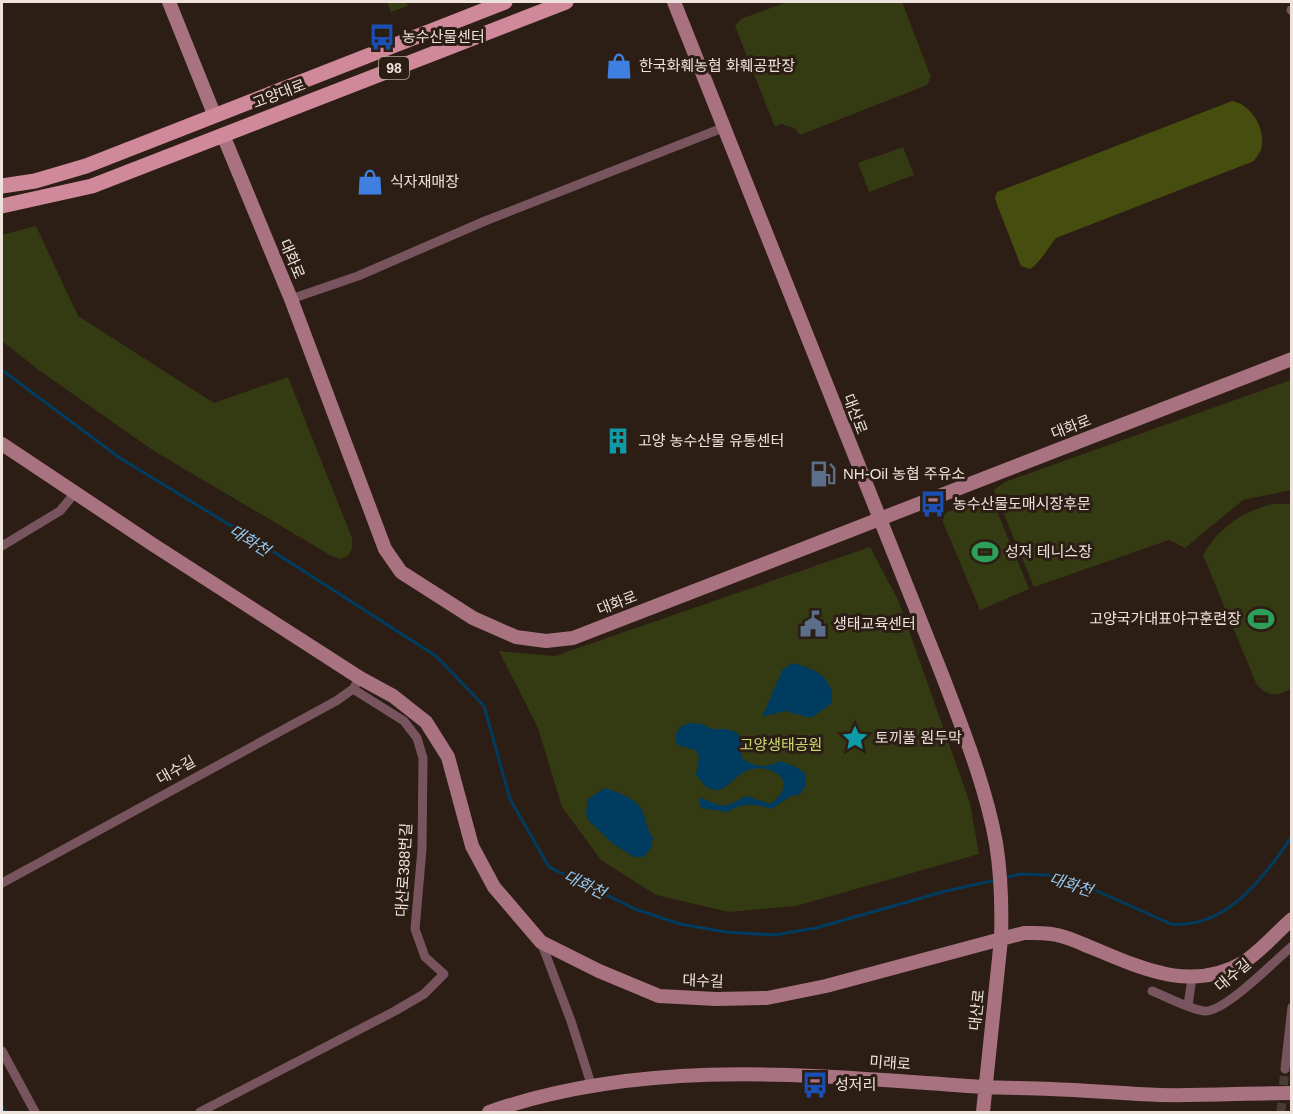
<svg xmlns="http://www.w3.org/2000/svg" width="1293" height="1114" viewBox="0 0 1293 1114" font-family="Arial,'Noto Sans KR',sans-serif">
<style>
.green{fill:#343b13}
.forest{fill:#454e0f}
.water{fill:#003c60}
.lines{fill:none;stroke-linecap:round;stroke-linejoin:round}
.stream{stroke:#003c60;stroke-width:3}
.street-tunnel{stroke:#493c32;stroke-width:9;stroke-dasharray:9 4.5;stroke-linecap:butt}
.street{stroke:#78555e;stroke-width:9}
.secondary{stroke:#a97280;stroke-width:14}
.primary{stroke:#cf899a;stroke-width:15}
.labels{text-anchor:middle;stroke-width:6;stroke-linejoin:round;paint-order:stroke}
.shield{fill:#2c1e14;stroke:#b3a8a0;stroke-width:1.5}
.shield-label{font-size:14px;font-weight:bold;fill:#ede3dc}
.poi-label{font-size:15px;fill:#ede3dc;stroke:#2c1e14;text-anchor:start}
.street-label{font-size:15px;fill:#ede3dc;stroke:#2c1e14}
.park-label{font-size:15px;fill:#cadd71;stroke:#2c1e14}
.water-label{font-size:16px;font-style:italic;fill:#93c8f2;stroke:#2c1e14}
</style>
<rect width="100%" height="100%" fill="#2c1e14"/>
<path class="green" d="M387 2H406L408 6 391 12Z
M787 2H902L931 77 927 85 800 135 796 129 781 124 775 127 735 26 741 19Z
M903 147 914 175 869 192 858 163Z
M36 226 78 316 214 403 288 377 352 538V548L348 556 340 559 330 555 154 451 40 371 2 341V235Z
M1291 380V490L1243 500 1185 548 1169 540 1034 587 994 490 1005 482Z
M990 494 1029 589 980 610 940 515Z
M1272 504H1292L1291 688C1279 698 1265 696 1256 683L1203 555C1218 528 1242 512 1272 504Z
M870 547 898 600 970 803 979 854 796 906 729 912 656 895 601 860 562 807 538 728 499 651 555 656Z"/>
<path class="forest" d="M1232 101C1250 104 1264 126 1262 144 1262 151 1257 156 1254 161L1056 238C1048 248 1040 263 1030 269L1021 266 998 207 995 198 997 192Z"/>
<path class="water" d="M793 663C814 668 837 679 831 704L811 718 785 711 762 717 783 669Z
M690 723 702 724 712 729H726L736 732 743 739 740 749 742 758C756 768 765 768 780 761L794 766 805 773 806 785 800 794 789 797 772 809C755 804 743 802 728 812L701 808 698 800 702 798C727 810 724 806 747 796L770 804C804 780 767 761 746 771 734 776 728 791 714 790 706 789 701 781 696 775L699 757 695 750 677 745 675 737 680 727Z
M605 788C620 793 639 799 644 815 647 824 647 830 653 838L651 848 644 857H634L612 843 587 819 586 811 588 799Z"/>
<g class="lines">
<path class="stream" d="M2 370 120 458 274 552 436 656 484 706 510 799 549 867 635 909 680 924 726 932 774 935 816 928 946 891 996 880
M1005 878 1020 874 1047 875 1077 882 1171 924C1226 929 1264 878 1292 836
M2 1106 5 1112"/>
<path class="street-tunnel" d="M1281 1112 1285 1069"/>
<path class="street" d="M1291 10 1292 11
M291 299 358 276 485 221 725 127
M2 546 60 511 75 493
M2 883 336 701 353 689 360 678
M541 942 571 1021 592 1087
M1152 991C1165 996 1191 1010 1204 1011 1224 1013 1275 961 1292 946
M1188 1005 1192 978
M2 1051 35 1112
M1285 1069 1292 1007
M200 1112 395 1011 424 994 444 974 425 957 415 929 422 849 423 758 417 738 404 721 353 689"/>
<path class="secondary" d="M169 2 214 114
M674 2 943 677C963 730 986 787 996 843 1001 874 1002 908 1001 939L983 1112
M223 135 291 299 385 549 401 572 473 618 516 637 546 641 573 638 1292 359
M2 444 152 544 360 678 393 696 426 722 448 757 472 846 494 887 541 942 599 971 659 996 716 999 767 998 826 986 1024 933C1037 933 1049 932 1061 936 1073 939 1084 945 1095 949 1145 970 1193 992 1244 962 1261 951 1276 933 1292 919
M489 1112C651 1056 817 1076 983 1087 1006 1088 1029 1088 1051 1089 1088 1090 1124 1094 1160 1095 1204 1096 1248 1093 1292 1093"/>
<path class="primary" d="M2 186 35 181 86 166 505 2
M2 206 92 186 566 2"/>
</g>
<defs>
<g id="bus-bare" transform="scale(2.07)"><path d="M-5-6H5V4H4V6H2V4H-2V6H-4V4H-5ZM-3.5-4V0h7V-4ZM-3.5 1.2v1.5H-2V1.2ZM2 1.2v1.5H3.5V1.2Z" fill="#1a4fb4" stroke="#2c1e14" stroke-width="2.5" paint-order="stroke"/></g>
<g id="shop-bare" transform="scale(2.07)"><path d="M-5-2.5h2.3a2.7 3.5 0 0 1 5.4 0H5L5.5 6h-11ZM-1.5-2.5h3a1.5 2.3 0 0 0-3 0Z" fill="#3f7fe0" stroke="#2c1e14" stroke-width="2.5" paint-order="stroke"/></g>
<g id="building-bare" transform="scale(2.07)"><path d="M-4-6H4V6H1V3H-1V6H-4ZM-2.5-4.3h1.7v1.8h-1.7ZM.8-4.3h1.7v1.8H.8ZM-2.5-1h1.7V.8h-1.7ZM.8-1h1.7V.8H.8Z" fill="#0f9aa8" stroke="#2c1e14" stroke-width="2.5" paint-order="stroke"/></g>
<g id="fuel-bare" transform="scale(2.07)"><path d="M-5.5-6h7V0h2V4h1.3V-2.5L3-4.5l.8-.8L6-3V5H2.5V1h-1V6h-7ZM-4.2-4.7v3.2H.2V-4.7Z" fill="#5c6f8a" stroke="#2c1e14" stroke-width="2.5" paint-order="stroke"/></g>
<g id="stadium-bare" transform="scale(2.07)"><path d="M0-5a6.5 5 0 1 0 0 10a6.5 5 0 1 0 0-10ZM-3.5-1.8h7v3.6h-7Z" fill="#2e9e5b" stroke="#2c1e14" stroke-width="2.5" paint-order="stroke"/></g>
<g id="civic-bare" transform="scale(2.07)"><path d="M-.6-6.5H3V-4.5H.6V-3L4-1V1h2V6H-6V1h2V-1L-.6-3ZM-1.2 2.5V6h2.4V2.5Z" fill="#5c6f8a" stroke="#2c1e14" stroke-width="2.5" paint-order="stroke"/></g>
<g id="sight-bare" transform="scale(2.07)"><path d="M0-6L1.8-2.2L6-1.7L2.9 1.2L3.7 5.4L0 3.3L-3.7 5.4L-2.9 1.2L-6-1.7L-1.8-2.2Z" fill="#0f9aa8" stroke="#2c1e14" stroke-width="2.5" paint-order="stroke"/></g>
</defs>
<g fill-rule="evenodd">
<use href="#bus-bare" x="382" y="37"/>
<use href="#shop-bare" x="619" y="66"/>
<use href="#shop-bare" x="370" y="182"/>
<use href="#building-bare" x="618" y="441"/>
<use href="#fuel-bare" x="823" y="474"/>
<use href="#bus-bare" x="933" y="504"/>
<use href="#stadium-bare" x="985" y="552"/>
<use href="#stadium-bare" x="1261" y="619"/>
<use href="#civic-bare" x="813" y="624"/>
<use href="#sight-bare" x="855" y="738"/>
<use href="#bus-bare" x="815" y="1085"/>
</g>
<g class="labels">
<rect class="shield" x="379" y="57" width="30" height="22" rx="4.5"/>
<g class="shield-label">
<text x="394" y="73">98</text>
</g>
<g class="poi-label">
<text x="402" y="42">농수산물센터</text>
<text x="639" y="71">한국화훼농협 화훼공판장</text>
<text x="390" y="187">식자재매장</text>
<text x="638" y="446">고양 농수산물 유통센터</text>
<text x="843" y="479">NH-Oil 농협 주유소</text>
<text x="953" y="509">농수산물도매시장후문</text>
<text x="1005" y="557">성저 테니스장</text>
<text x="1241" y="624" text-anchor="end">고양국가대표야구훈련장</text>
<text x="833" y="629">생태교육센터</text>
<text x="875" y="743">토끼풀 원두막</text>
<text x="835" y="1090">성저리</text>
</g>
<g class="street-label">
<text transform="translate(279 94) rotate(-21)" y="5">고양대로</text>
<text transform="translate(292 259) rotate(67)" y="5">대화로</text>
<text transform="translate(855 414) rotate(69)" y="5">대산로</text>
<text transform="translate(1071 427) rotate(-21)" y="5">대화로</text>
<text transform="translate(617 603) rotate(-21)" y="5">대화로</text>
<text transform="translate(176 770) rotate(-29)" y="5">대수길</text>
<text transform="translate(404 870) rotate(-87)" y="5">대산로388번길</text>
<text transform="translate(1233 975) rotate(-40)" y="5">대수길</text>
<text transform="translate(703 981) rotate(2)" y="5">대수길</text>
<text transform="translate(977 1010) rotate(-84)" y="5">대산로</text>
<text transform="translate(890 1063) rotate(4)" y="5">미래로</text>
</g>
<g class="park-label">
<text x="781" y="750">고양생태공원</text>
</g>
<g class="water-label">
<text transform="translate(250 540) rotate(32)" y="6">대화천</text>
<text transform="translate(585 884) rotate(26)" y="6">대화천</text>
<text transform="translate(1071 884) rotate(18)" y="6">대화천</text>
</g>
</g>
<rect width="1293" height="1114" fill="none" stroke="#ede3dc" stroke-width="6"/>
</svg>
